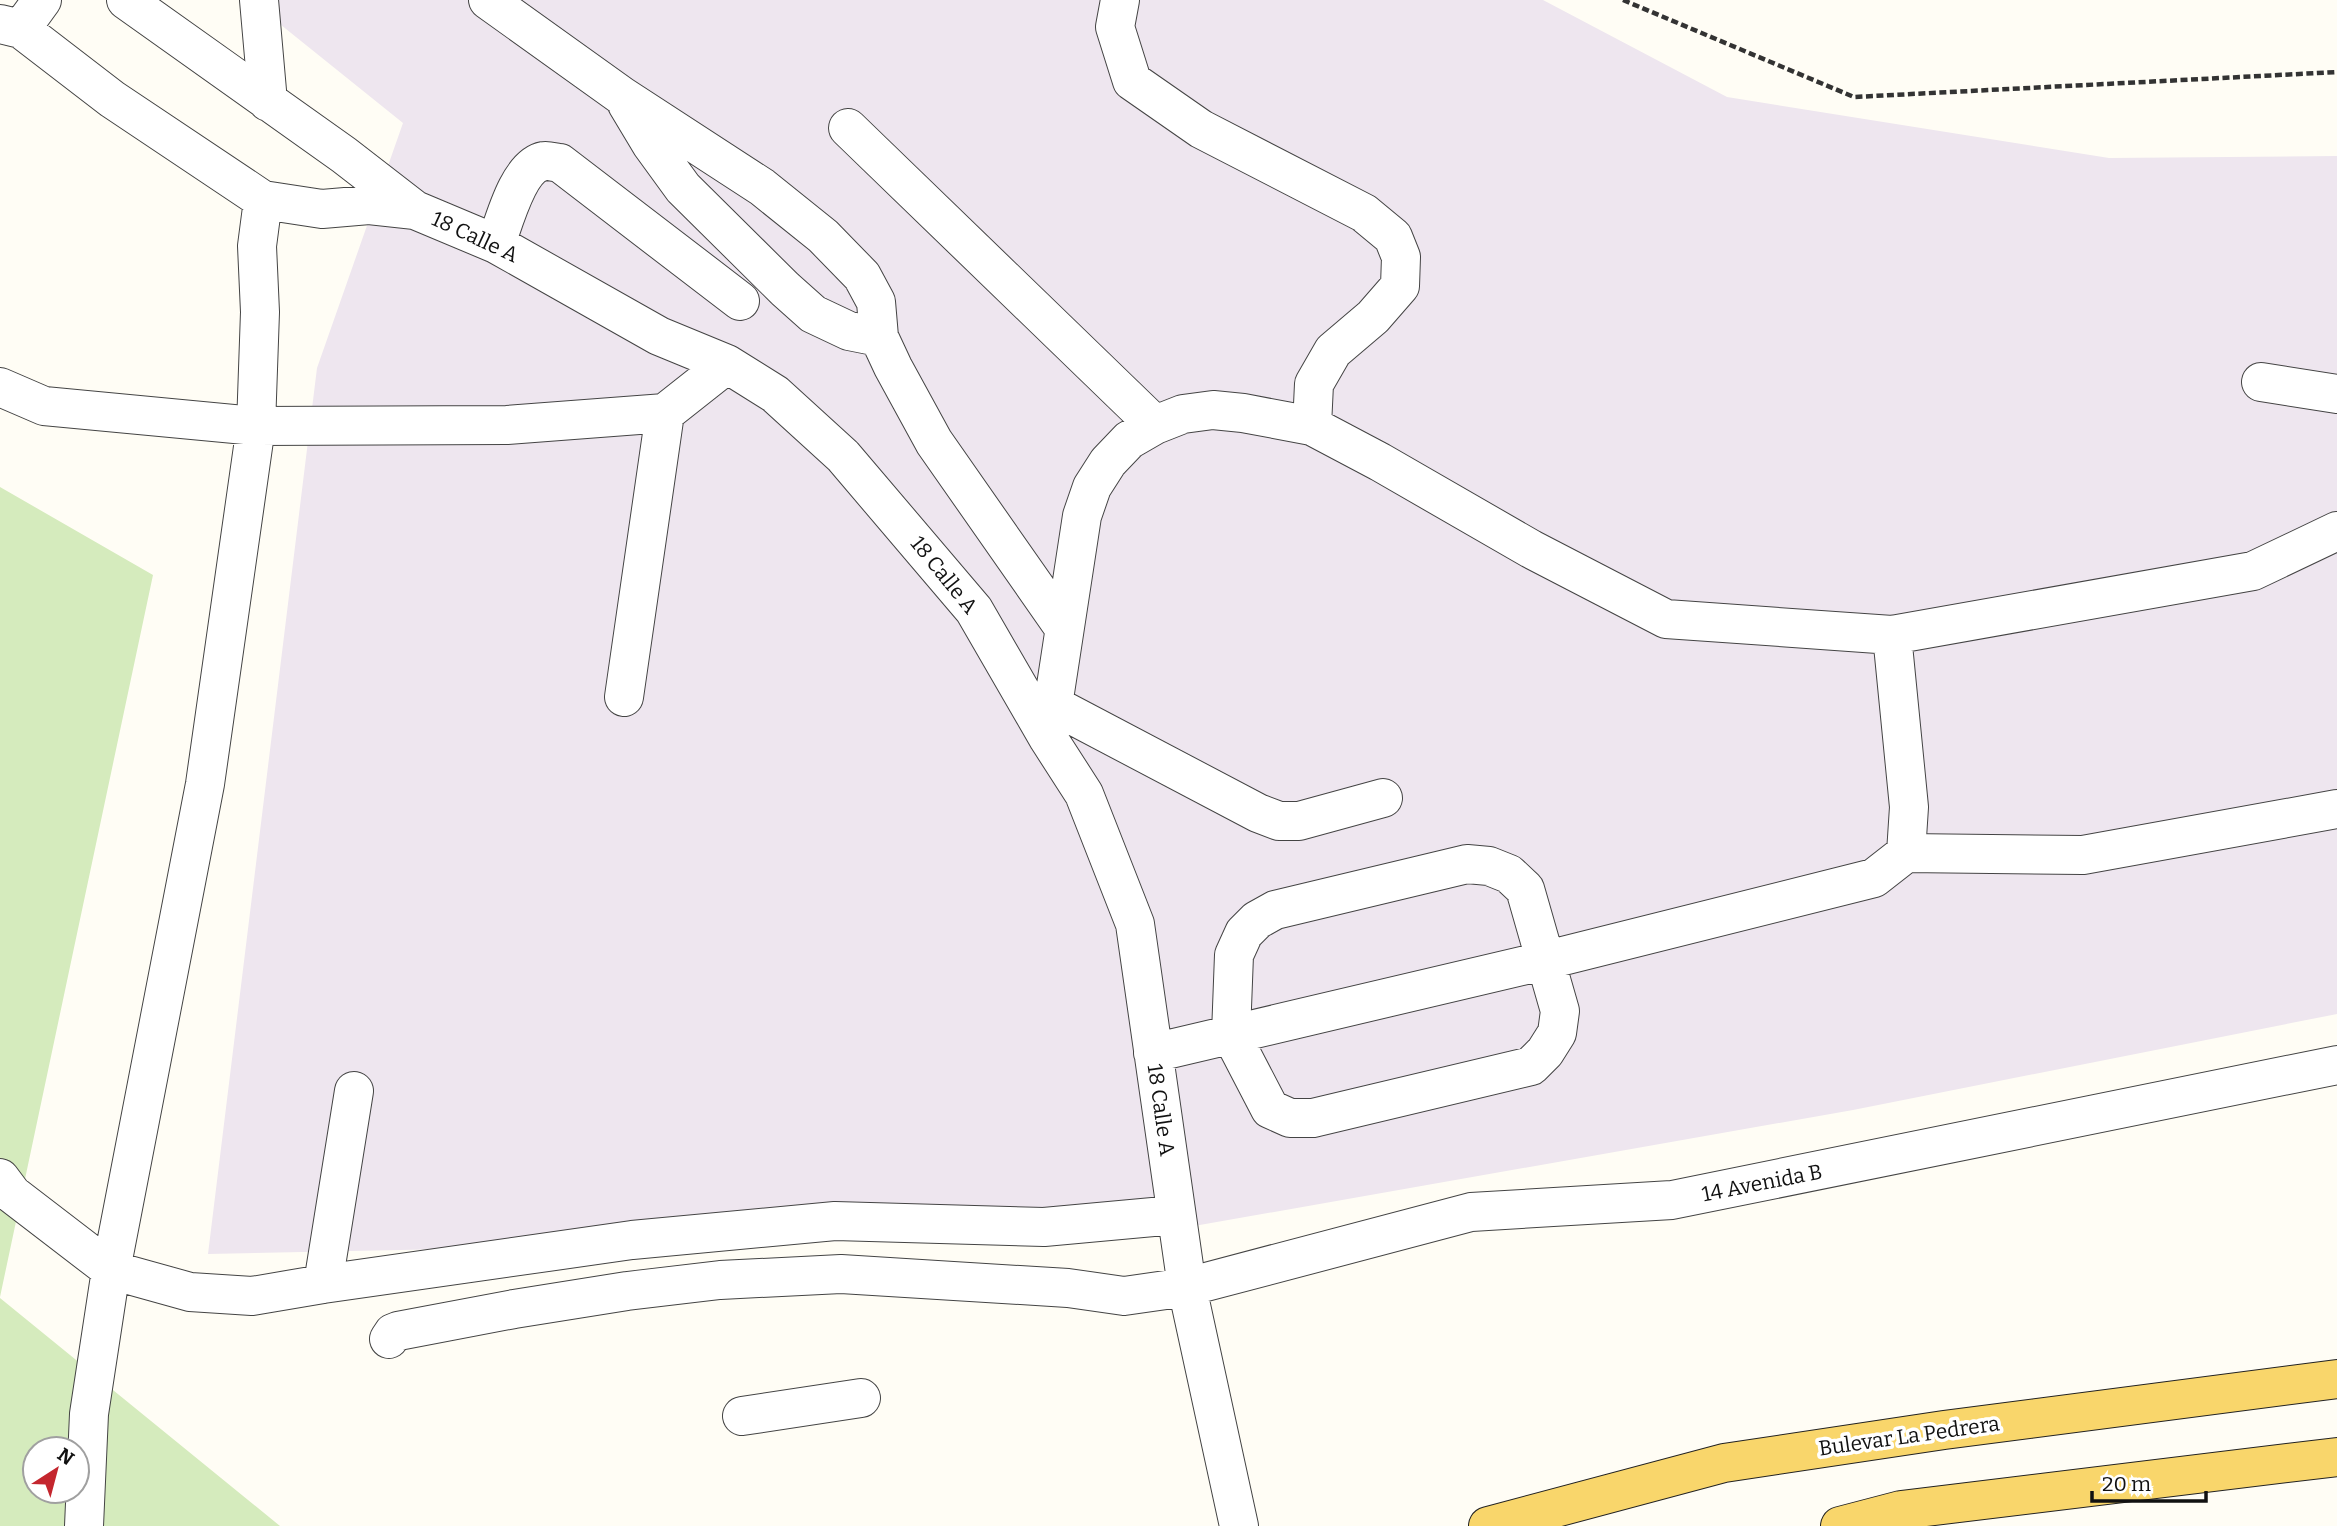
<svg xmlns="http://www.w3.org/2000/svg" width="2337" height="1526" viewBox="0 0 2337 1526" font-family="Bitter,serif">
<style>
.industrial{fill:#eee6ef}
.green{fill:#d5ebbd;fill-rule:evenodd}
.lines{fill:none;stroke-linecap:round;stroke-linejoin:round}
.minor-casing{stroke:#444;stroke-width:40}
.major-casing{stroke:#222;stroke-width:40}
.path{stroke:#333;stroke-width:4.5;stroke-dasharray:7 3.5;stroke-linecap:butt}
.minor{stroke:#fff;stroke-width:38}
.major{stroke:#f9d66b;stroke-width:38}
.labels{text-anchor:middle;stroke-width:7;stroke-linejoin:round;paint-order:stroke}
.street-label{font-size:21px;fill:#111;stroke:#fff}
</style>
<rect width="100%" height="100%" fill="#fffdf5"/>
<path class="industrial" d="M250 0H1543L1727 97 2109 158 2337 156V1014L1853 1110 1143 1235 208 1254 317 368 403 123Z"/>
<path class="green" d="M0 487 153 575 0 1297Z
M0 1298 280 1526H0ZM35 1449H77V1491H35Z"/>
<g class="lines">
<g class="minor-casing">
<path id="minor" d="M126 0 344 155 415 210 496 244 659 336 727 364 775 394 843 456 974 610 1048 738 1084 794 1135 924 1187 1287 1239 1526
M259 0 268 102
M488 0 622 96 762 187 823 236 862 276 876 302 879 337 893 367 934 442 1064 628
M1120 0 1115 27 1132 81 1201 129 1364 213 1393 237 1401 257 1400 286 1373 317 1333 351 1314 384 1312 426
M0 24 21 29 112 99 263 200 322 209 369 205 415 210
M21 29 42 0
M627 104 651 144 683 188 785 289 813 314 849 331 879 337
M848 128 1155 425
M496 244C504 222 518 166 544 161 548 160 556 163 560 163L740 301
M2261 382 2337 394
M0 387 44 406 256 426 507 425 665 413 727 364
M624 697 665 413
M1053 705 1258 813 1279 821H1299L1383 798
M1048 738 1082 516 1092 487 1108 462 1129 440 1155 425 1183 414 1213 410 1243 413 1312 426 1380 462 1531 549 1666 619 1892 635 2253 571 2337 531
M1906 853 2083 855 2337 809
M1467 864 1489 866 1509 874 1525 889 1560 1011 1557 1033 1545 1052 1531 1066 1313 1118H1290L1270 1109 1231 1034 1234 955 1244 933 1257 920 1275 910Z
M1153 1053 1547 960 1874 878 1906 853 1909 807 1892 635
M0 1178 12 1194 111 1270 190 1292 252 1296 323 1284 632 1240 835 1221 1044 1227 1175 1215
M323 1284 354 1091
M389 1339 393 1333 398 1331 514 1309 627 1291 720 1280 841 1274 1068 1288 1124 1296 1187 1287 1471 1212 1672 1200 2337 1065
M742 1416 861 1398
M84 1526 89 1414 111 1270 205 784 256 426 260 312 257 246 263 200"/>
</g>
<g class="major-casing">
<path id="major" d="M1488 1526 1724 1463 1944 1430 2337 1379
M1840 1526 1901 1510 2337 1457"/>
</g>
<path class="path" d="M1623 0 1854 97 2337 72"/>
<use href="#minor" class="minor"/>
<use href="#major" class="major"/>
</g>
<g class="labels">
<g class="street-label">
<text transform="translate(475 237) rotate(25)" y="7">18 Calle A</text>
<text transform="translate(944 575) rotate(51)" y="7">18 Calle A</text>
<text transform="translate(1161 1110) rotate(82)" y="7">18 Calle A</text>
<text transform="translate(1762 1183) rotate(-11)" y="7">14 Avenida B</text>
<text transform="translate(1909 1436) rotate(-8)" y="7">Bulevar La Pedrera</text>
</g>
</g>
<g transform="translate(56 1470) rotate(36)"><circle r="33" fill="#ffffff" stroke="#a0a0a0" stroke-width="2"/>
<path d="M0-5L12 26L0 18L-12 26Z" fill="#c4262e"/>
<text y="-10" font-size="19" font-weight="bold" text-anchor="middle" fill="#111111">N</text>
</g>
<path d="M2092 1491v10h114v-10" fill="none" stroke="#111111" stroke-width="3.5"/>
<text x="2102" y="1491" font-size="21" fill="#111111" stroke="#ffffff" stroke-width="5" paint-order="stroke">20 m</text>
</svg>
